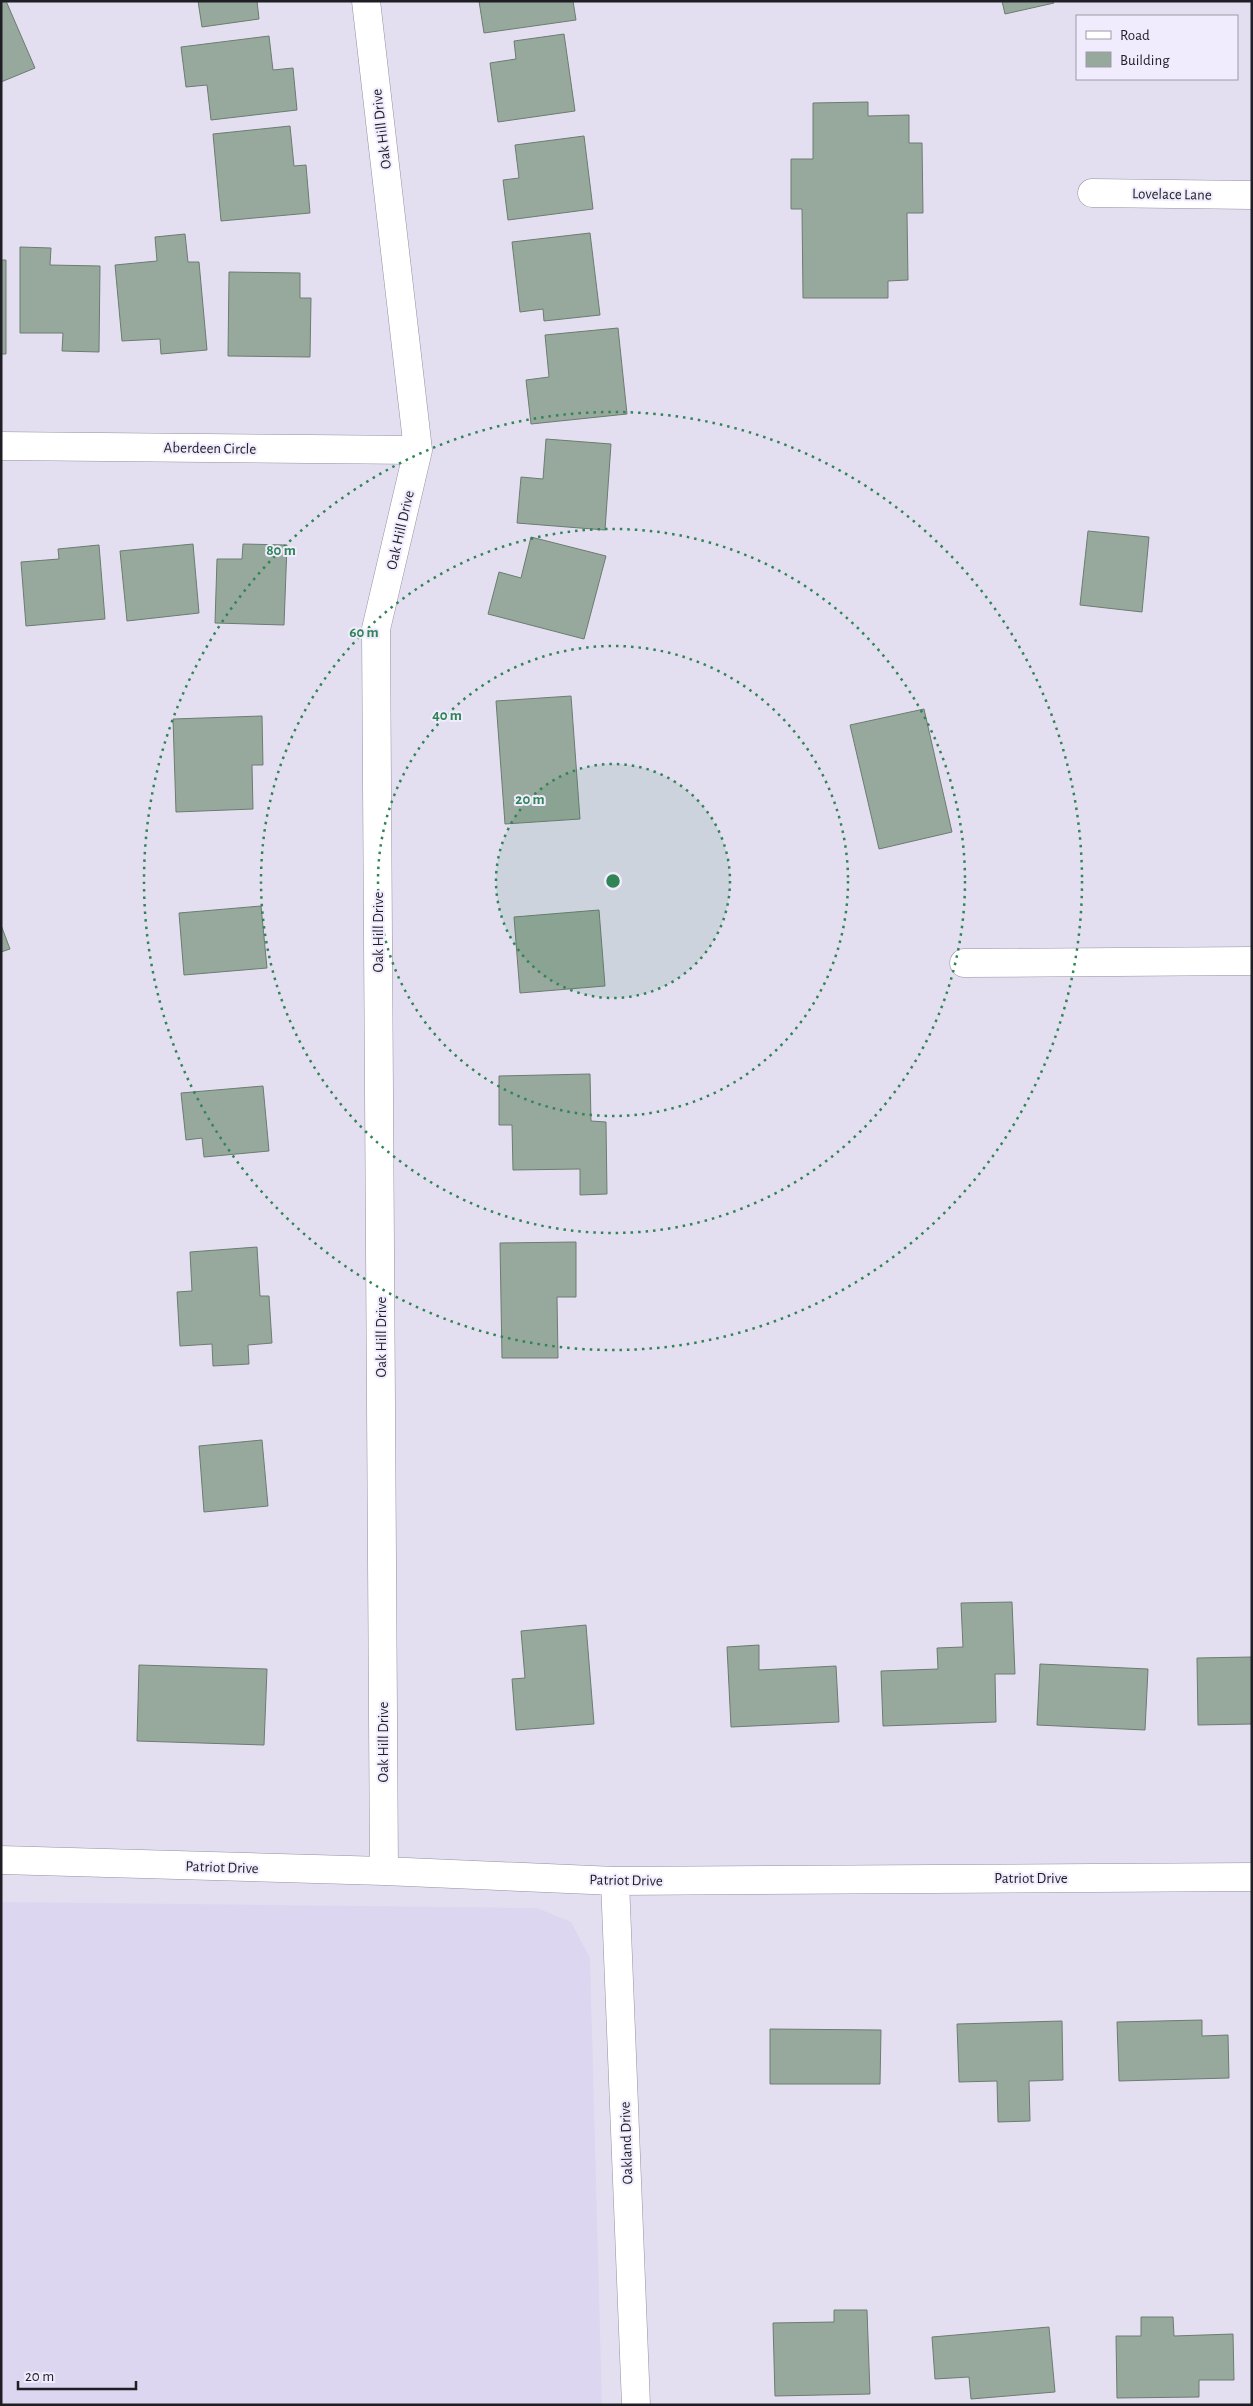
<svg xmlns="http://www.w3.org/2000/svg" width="1253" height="2406" viewBox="0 0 1253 2406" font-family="'Alegreya Sans',sans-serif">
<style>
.built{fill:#ddd6f0}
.building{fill:#97a89c;stroke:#6c7c71}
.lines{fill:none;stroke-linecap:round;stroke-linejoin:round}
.street-casing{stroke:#9490a1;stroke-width:29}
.street{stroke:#fff;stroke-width:28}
.ring{fill:none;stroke:#308456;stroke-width:2.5;stroke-dasharray:2.5 5}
.labels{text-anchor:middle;stroke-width:4;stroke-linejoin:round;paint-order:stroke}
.street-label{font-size:15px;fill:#1f1e24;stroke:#f0ecfe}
.centre{fill:#308456;stroke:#f0ecfe;stroke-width:2.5}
.ring-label{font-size:15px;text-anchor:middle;font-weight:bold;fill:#308456;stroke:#f0ecfe;stroke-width:4;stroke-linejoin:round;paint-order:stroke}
</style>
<rect width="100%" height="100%" fill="#e3dff1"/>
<path class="built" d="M1 1902 537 1908 571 1922 590 1958 602 2405H1Z"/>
<path class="building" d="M1 1H6L35 68 1 82Z
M198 1H257L259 19 202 27Z
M479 1H573L576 20 484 33Z
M1002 1H1053L1054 3 1005 14Z
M564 34 575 111 498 122 490 63 516 59 514 41Z
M269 36 273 70 293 68 297 110 211 120 207 85 186 87 181 47Z
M868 102V116L909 115V143H922L923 213H907L908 280 888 281V298H803L802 209H791V159H813V103Z
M290 126 294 166 306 165 310 213 221 221 213 134Z
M584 136 593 209 508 220 503 180 519 178 515 145Z
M590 233 600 315 544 321 543 309 520 312 512 242Z
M185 234 188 262H199L207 350 161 354 160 339 122 341 115 265 157 261 155 237Z
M20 247 51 248 50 265 100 266 99 352 62 351 63 333H20Z
M1 260H6V354H1Z
M229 272 300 273V298H311L310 357 228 356Z
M618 328 627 414 531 424 526 380 549 377 545 335Z
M546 439 611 444 605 530 517 523 521 477 543 479Z
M1088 531 1149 537 1142 612 1080 605Z
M531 537 606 556 584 639 488 614 499 572 521 578Z
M193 544 199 613 127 621 120 551Z
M243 544 287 545 284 625 215 623 217 559H242Z
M99 545 105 619 26 626 21 562 59 559 58 549Z
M571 696 580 819 505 824 496 701Z
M924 709 952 832 879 849 850 725Z
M262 716 263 765H252L253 809 176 812 173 719Z
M261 906 267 968 184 975 179 913Z
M599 910 605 986 520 993 514 917Z
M1 925 10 949 1 952Z
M590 1074 591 1121 606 1122 607 1194 580 1195V1169L513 1170 512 1125H499V1076Z
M263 1086 269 1151 204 1157 202 1138 186 1140 181 1093Z
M576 1242V1297H557L558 1358H502L500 1243Z
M257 1247 260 1296H269L272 1343 248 1345 249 1364 213 1366 212 1344 180 1346 177 1292 192 1291 190 1252Z
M262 1440 268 1506 204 1512 199 1446Z
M1012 1602 1015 1674H995L996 1722 883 1726 881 1671 938 1669 937 1648 963 1647 961 1603Z
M586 1625 594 1724 516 1730 512 1679 525 1678 521 1631Z
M759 1645V1670L836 1666 839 1722 731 1727 727 1647Z
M1252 1657V1724L1198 1725 1197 1658Z
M1040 1664 1148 1669 1145 1730 1037 1725Z
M139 1665 267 1669 264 1745 137 1741Z
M1202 2020V2036L1228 2035 1229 2078 1119 2081 1117 2022Z
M1062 2021 1063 2080 1029 2081 1030 2121 998 2122 997 2081 959 2082 957 2024Z
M770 2029 881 2030 880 2084H770Z
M834 2310H867L870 2394 775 2396 773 2323 834 2322Z
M1141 2317H1173L1174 2336 1233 2334 1234 2380H1199V2397L1117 2398 1116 2336H1141Z
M1049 2327 1055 2392 971 2399 969 2377 935 2379 932 2337Z"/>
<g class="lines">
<g class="street-casing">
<path id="street" d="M366 1 418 450 376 629 384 1871
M1092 193 1252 195
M1 446 418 450
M964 963 1252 961
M1 1860 384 1871 615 1881 1252 1877
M615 1881 636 2405"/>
</g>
<use href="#street" class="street"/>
</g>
<circle cx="613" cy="881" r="117" fill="#308456" fill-opacity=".12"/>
<g class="ring">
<circle cx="613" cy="881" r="117"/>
<circle cx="613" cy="881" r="235"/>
<circle cx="613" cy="881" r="352"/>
<circle cx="613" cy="881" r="469"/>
</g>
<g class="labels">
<g class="street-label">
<text transform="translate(381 129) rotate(-97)" y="5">Oak Hill Drive</text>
<text transform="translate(1172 194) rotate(1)" y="5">Lovelace Lane</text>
<text transform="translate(210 448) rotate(1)" y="5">Aberdeen Circle</text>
<text transform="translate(400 530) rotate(-77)" y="5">Oak Hill Drive</text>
<text transform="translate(378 932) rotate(-90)" y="5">Oak Hill Drive</text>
<text transform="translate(381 1337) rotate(-90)" y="5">Oak Hill Drive</text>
<text transform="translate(383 1742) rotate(-90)" y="5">Oak Hill Drive</text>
<text transform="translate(222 1867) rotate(2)" y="5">Patriot Drive</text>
<text x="1031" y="1883">Patriot Drive</text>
<text transform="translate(626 1880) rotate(1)" y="5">Patriot Drive</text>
<text transform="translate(626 2143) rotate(-92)" y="5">Oakland Drive</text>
</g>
</g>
<circle cx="613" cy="881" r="8" class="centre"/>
<g class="ring-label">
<text x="281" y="555">80 m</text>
<text x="364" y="637">60 m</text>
<text x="447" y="720">40 m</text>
<text x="530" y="804">20 m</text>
</g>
<rect width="1253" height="2406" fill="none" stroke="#1f1e24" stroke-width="5"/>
<rect x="1076" y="15" width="162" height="65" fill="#f0ecfe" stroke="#9c9aa7"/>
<rect x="1086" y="31" width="25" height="8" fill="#ffffff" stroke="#9c9aa7"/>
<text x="1120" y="40" font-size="15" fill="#1f1e24">Road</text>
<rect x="1086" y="52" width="25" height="15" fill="#97a89c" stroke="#9c9aa7"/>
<text x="1120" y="65" font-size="15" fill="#1f1e24">Building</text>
<path d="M18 2381v8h118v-8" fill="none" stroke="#1f1e24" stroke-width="2.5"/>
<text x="25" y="2381" font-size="15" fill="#1f1e24" stroke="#f0ecfe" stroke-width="4" paint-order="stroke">20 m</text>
</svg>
